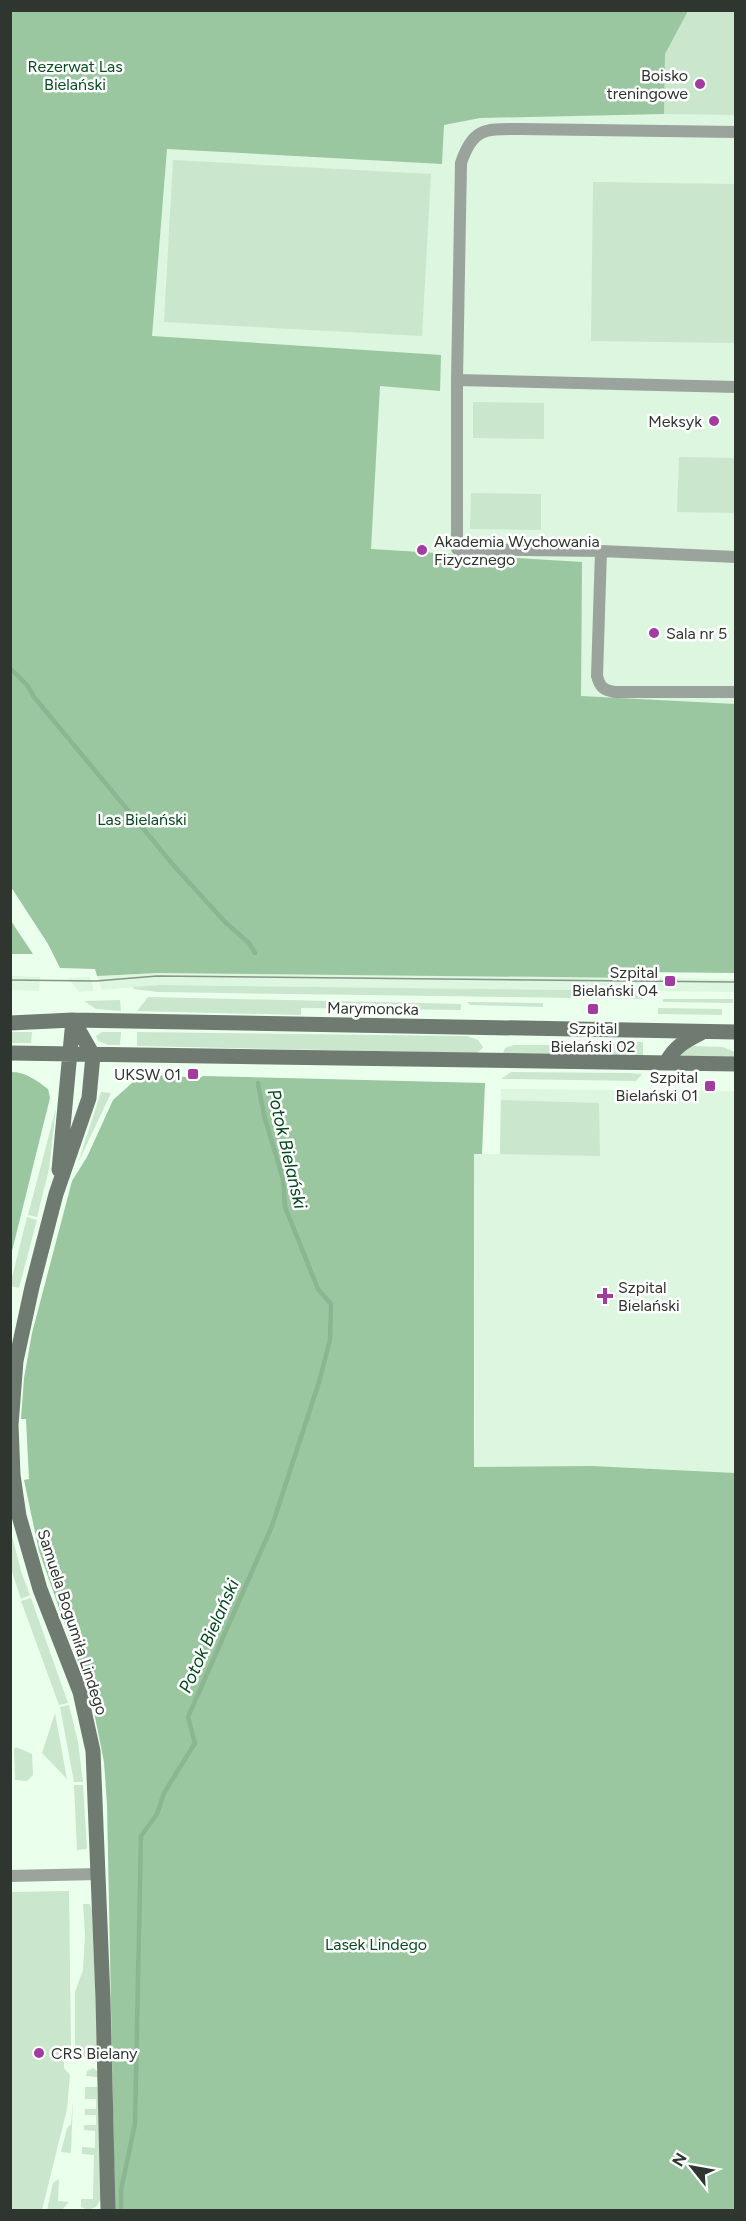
<svg xmlns="http://www.w3.org/2000/svg" width="746" height="2221" viewBox="0 0 746 2221" font-family="Figtree,sans-serif">
<style>
.built{fill:#dcf6df}
.green{fill:#cae6cd}
.forest{fill:#9ac6a0}
.lines{fill:none;stroke-linecap:round;stroke-linejoin:round}
.stream{stroke:#8bb691;stroke-width:4.5}
.street{stroke:#9ba49c;stroke-width:12}
.secondary{stroke:#6f7b70;stroke-width:15}
.tram{stroke:#879589;stroke-width:1.5}
.poi-dot{fill:#a33ca0;stroke:#fff;stroke-width:2}
.labels{text-anchor:middle;stroke-width:5;stroke-linejoin:round;paint-order:stroke}
.park-label{font-size:16px;fill:#084d1f;stroke:#fff}
.poi-label{font-size:16px;fill:#2e362f;stroke:#fff;text-anchor:end}
.street-label{font-size:16px;fill:#2e362f;stroke:#fff}
.water-label{font-size:18px;font-style:italic;fill:#024a1b;stroke:#fff}
</style>
<rect width="100%" height="100%" fill="#ebffed"/>
<path class="built" d="M396 11H735V970L651 968 11 173Z
M158 973 643 978V991L159 985 102 990 97 976Z
M11 976 40 977 39 991 11 990Z
M90 977 94 991 79 992 68 978Z
M655 978 735 979V992L655 991Z
M501 1089 735 1091V1738L473 1467 475 1439 474 1154H500Z"/>
<path class="green" d="M688 11H735V115L664 114 665 54Z
M173 160 431 174 422 336 164 322Z
M593 182 735 184V343L591 341Z
M473 402 544 403V439L473 438Z
M679 457 735 458V513L677 512Z
M471 493 541 494V530L470 529Z
M159 985 643 991V999L157 992 134 989 133 987Z
M148 997 461 1004V1010L301 1008V1015L137 1011Z
M663 999H733V1003L663 1002Z
M120 1000 121 1011 96 1009 84 1001Z
M467 1002 543 1003V1007L470 1005Z
M658 1008 722 1009V1015L658 1014Z
M11 1032H32L31 1043H11Z
M102 1032H121L120 1045H108L98 1041 96 1036Z
M137 1032 467 1036 478 1040 483 1047 481 1050 476 1053 137 1046Z
M632 1042H643V1056L503 1053 505 1048 514 1045H597Z
M694 1046 723 1047 735 1052V1057L678 1056 687 1048Z
M511 1072 628 1073 642 1074 636 1081 501 1079Z
M101 1092 111 1093 78 1163Z
M501 1100 599 1103 600 1156 500 1154Z
M56 1108 49 1169 37 1217 28 1215Z
M27 1217 37 1220 19 1288 11 1286V1281Z
M11 1532 21 1571 30 1595 21 1599 11 1569Z
M31 1598 68 1703 59 1705 21 1601Z
M69 1705 78 1742 83 1782H74L60 1707Z
M55 1713 67 1779 42 1753Z
M16 1747 32 1754 33 1775 27 1781 15 1780 14 1749Z
M74 1785H83L87 1849 77 1850Z
M69 1891 71 2048 64 2057V2068L70 2075 67 2109 42 2210H11V1892Z
M83 1904H90L92 1911 98 2054 95 2057 75 2058V1992L83 1970 85 1935Z
M93 2068 98 2072 101 2199 96 2207 88 2210 81 2207V2199H93L94 2155 82 2154V2147L95 2148V2131L84 2130V2125H96V2115H85V2109H96V2099H85V2087H98L97 2077 86 2076 87 2071Z
M73 2100 71 2153 61 2152 67 2128 71 2124Z
M59 2179 58 2201 69 2202 62 2210H47L53 2183Z"/>
<path class="forest" d="M10 11H688L665 54 664 114 480 118 444 125 442 164 167 149 152 336 441 355 440 391 380 386 371 549 582 562 581 696 735 704V973L644 972 643 978 158 973 97 976 95 969 60 968 48 944 11 887Z
M11 921 33 954H11Z
M11 1072C26 1072 36 1080 48 1089L50 1098 11 1255Z
M142 1074 200 1078 203 1076 485 1083 482 1154H474V1467L591 1466 735 1473V2210H115L107 1804 104 1762 92 1702 39 1551 24 1480 29 1479 26 1419H21L24 1378 32 1333 72 1181 87 1157 113 1100Z"/>
<g class="lines">
<path class="stream" d="M10 668 27 685 34 697 175 867 225 922 249 943 255 953
M121 2210V2190L135 2124 141 1836 157 1814 164 1793 195 1743 188 1717 272 1526 319 1382 330 1340 331 1304 318 1289 285 1207 283 1179 264 1115 258 1083"/>
<path class="street" d="M736 132 520 129C486 129 473 127 461 163L457 380V549L601 551 736 557
M457 380 736 387
M601 551 597 676C600 687 603 690 615 692H736
M10 1876 98 1874"/>
<path class="secondary" d="M73 1020 93 1055 89 1098 56 1194 32 1287 16 1361 11 1425 13 1475 19 1516 40 1589 80 1692 93 1751 103 1999 108 2210
M10 1023 73 1020 736 1032
M10 1053 736 1064
M666 1063C674 1047 685 1041 701 1033
M59 1170 73 1020"/>
<path class="tram" d="M10 980 96 981 157 976 736 982"/>
</g>
<g class="poi-dot">
<circle cx="700" cy="84" r="6"/>
<circle cx="714" cy="421" r="6"/>
<circle cx="422" cy="550" r="6"/>
<circle cx="654" cy="633" r="6"/>
<rect x="664" y="975" width="12" height="12" rx="3"/>
<rect x="587" y="1003" width="12" height="12" rx="3"/>
<rect x="187" y="1068" width="12" height="12" rx="3"/>
<rect x="704" y="1080" width="12" height="12" rx="3"/>
<path d="M602 1287h6v6h6v6h-6v6h-6v-6h-6v-6h6z"/>
<circle cx="39" cy="2053" r="6"/>
</g>
<g class="labels">
<g class="park-label">
<text x="75" y="72">Rezerwat Las<tspan x="75" dy="18">Bielański</tspan></text>
<text x="142" y="825">Las Bielański</text>
<text x="376" y="1950">Lasek Lindego</text>
</g>
<g class="poi-label">
<text x="688" y="81">Boisko<tspan x="688" dy="18">treningowe</tspan></text>
<text x="702" y="427">Meksyk</text>
<text x="434" y="547" text-anchor="start">Akademia Wychowania<tspan x="434" dy="18">Fizycznego</tspan></text>
<text x="666" y="639" text-anchor="start">Sala nr 5</text>
<text x="658" y="978">Szpital<tspan x="658" dy="18">Bielański 04</tspan></text>
<text x="593" y="1034" text-anchor="middle">Szpital<tspan x="593" dy="18">Bielański 02</tspan></text>
<text x="181" y="1080">UKSW 01</text>
<text x="698" y="1083">Szpital<tspan x="698" dy="18">Bielański 01</tspan></text>
<text x="618" y="1293" text-anchor="start">Szpital<tspan x="618" dy="18">Bielański</tspan></text>
<text x="51" y="2059" text-anchor="start">CRS Bielany</text>
</g>
<g class="street-label">
<text transform="translate(373 1008) rotate(1)" y="6">Marymoncka</text>
<text transform="translate(73 1622) rotate(72)" y="6">Samuela Bogumiła Lindego</text>
</g>
<g class="water-label">
<text transform="translate(287 1149) rotate(77)" y="6">Potok Bielański</text>
<text transform="translate(209 1636) rotate(-66)" y="6">Potok Bielański</text>
</g>
</g>
<rect width="746" height="2221" fill="none" stroke="#2e362f" stroke-width="24"/>
<g transform="translate(692 2167) rotate(301)" stroke="#ffffff" stroke-width="4.5" paint-order="stroke">
<path d="M0-4.5L10 22L0 15L-10 22Z" fill="#2e362f"/>
<text y="-9" font-size="16" font-weight="bold" text-anchor="middle" fill="#2e362f">N</text>
</g>
</svg>
